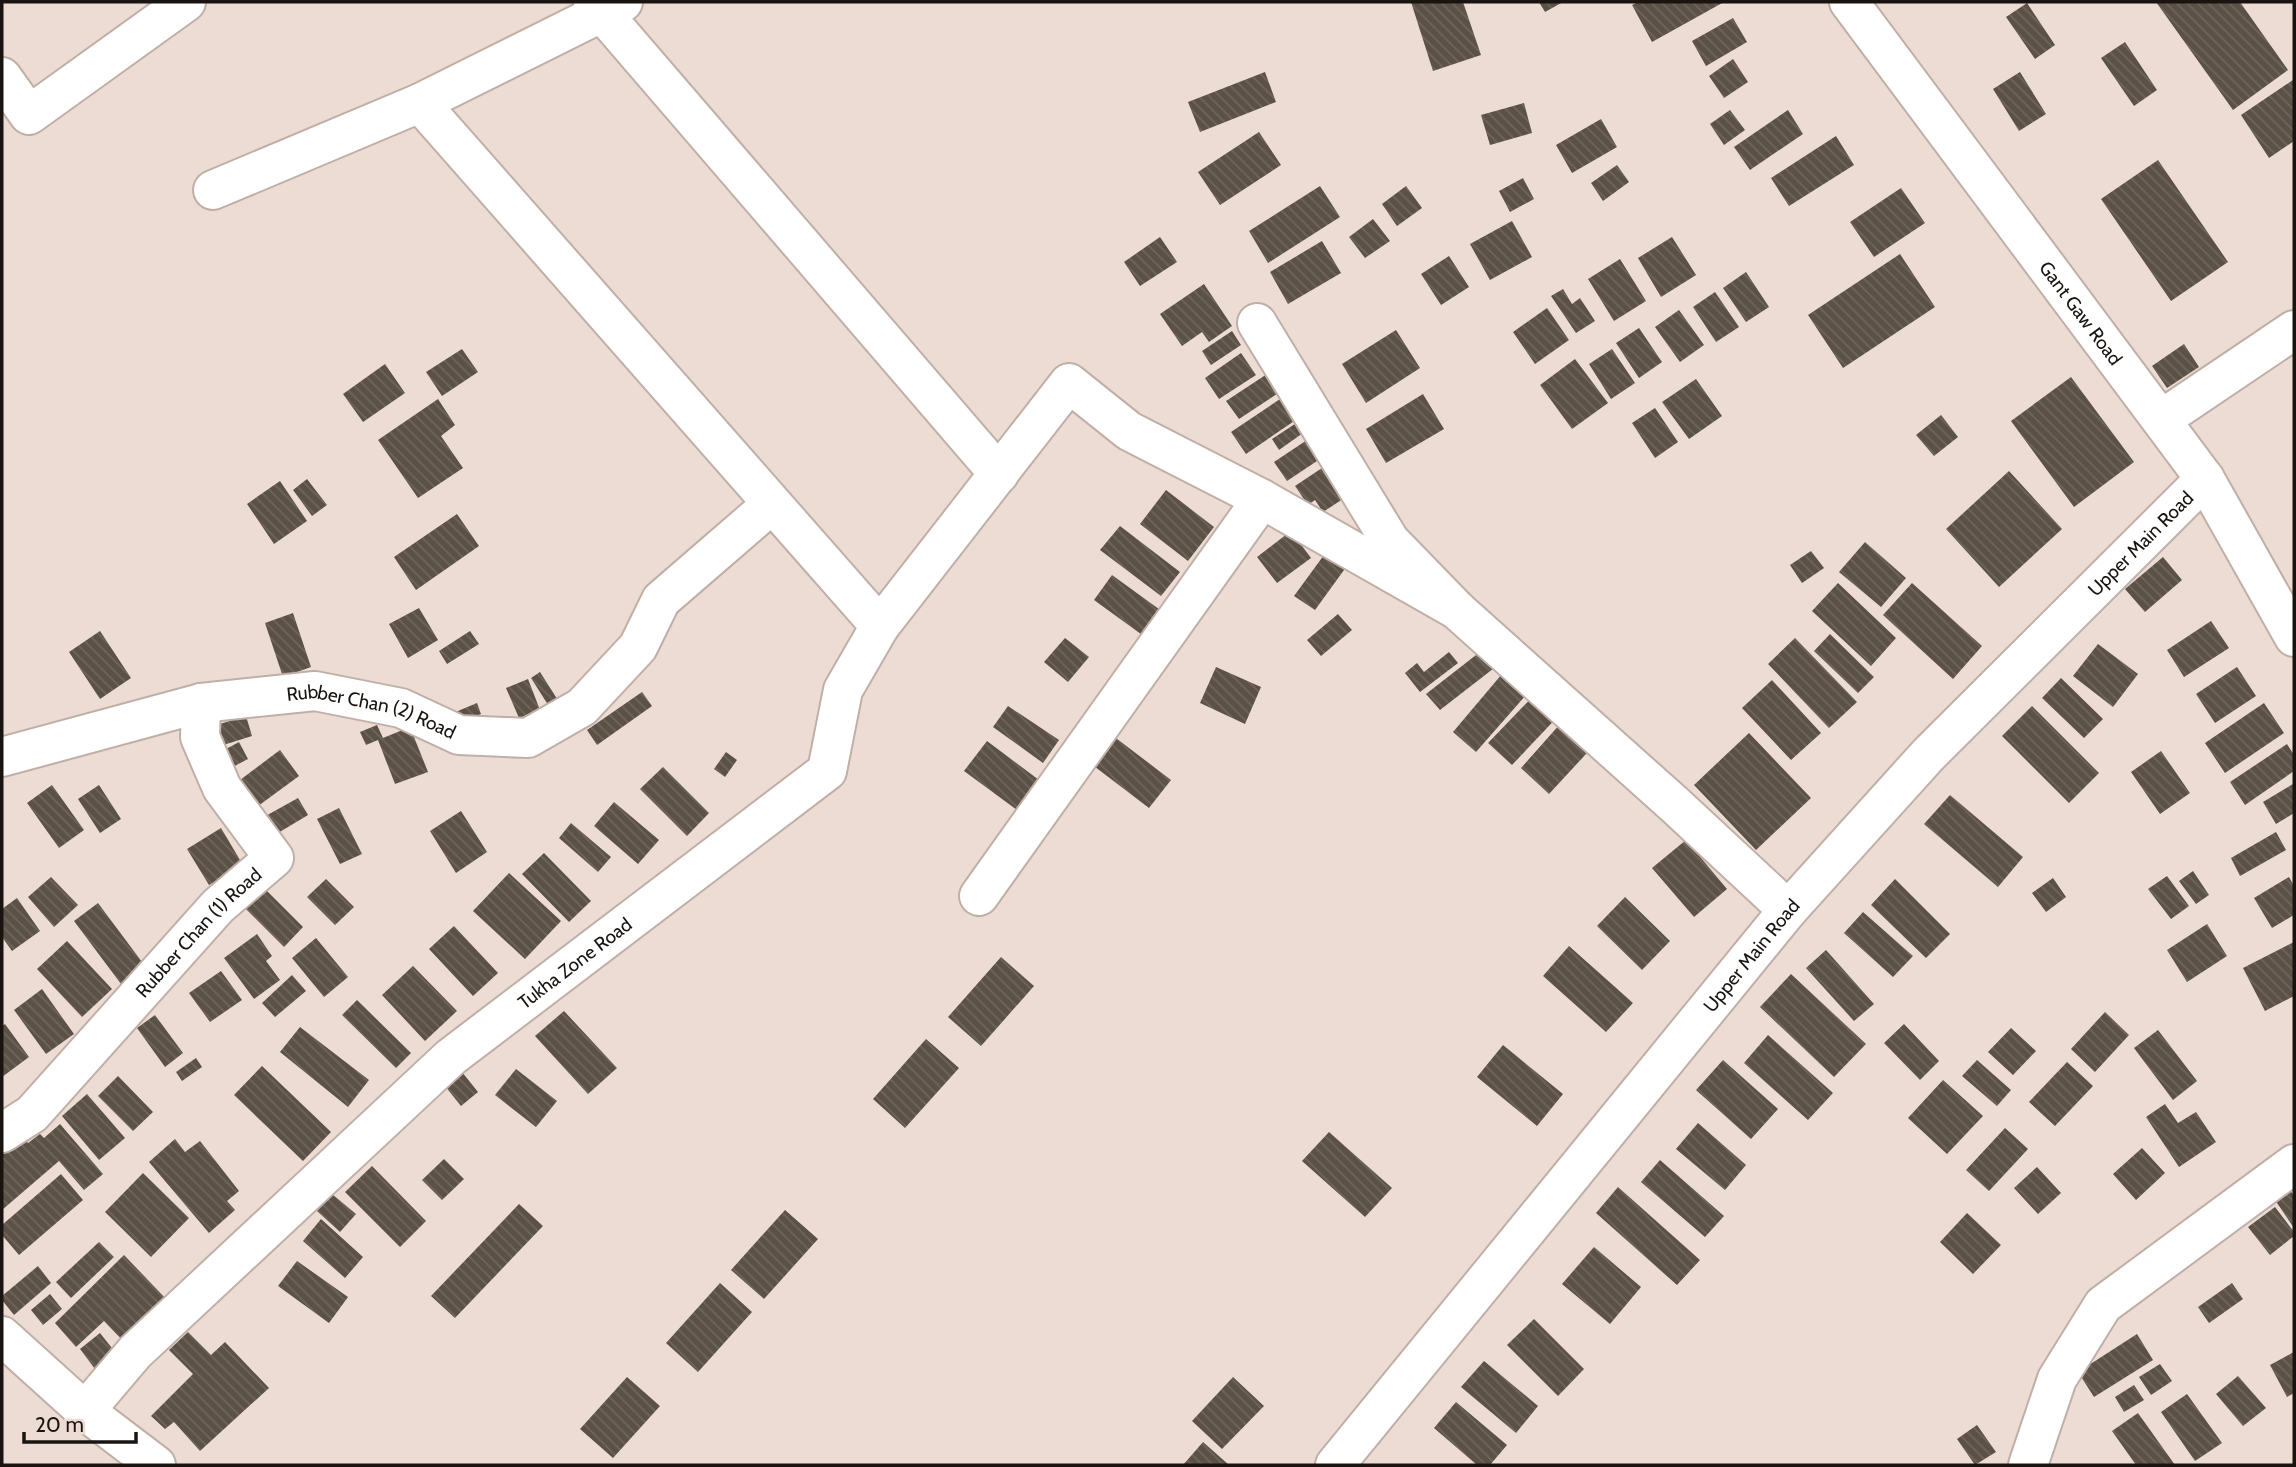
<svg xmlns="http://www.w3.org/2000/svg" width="2296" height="1467" viewBox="0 0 2296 1467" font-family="Cabin,sans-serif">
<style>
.building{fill:url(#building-back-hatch)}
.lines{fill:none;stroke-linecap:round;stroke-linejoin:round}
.minor-casing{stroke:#c0afa7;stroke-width:42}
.minor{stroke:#fff;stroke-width:38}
.labels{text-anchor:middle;stroke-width:7;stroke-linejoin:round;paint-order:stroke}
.street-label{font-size:19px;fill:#1a1411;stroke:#eddcd3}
</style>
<defs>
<pattern id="building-back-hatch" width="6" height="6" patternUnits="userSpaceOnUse" patternTransform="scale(1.75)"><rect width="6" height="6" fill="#5b5146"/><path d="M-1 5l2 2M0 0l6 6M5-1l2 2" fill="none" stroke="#6e665d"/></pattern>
</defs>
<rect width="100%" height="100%" fill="#eddcd3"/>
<path class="building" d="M1411 2H1463L1481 55 1433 71Z
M1539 2H1563L1545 12Z
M1638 2H1724L1652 42 1632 5Z
M2156 2H2240L2288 70 2233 110Z
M2027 3 2055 45 2035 59 2006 17Z
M1733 18 1747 42 1706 66 1692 41Z
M2125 42 2157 90 2134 106 2101 58Z
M1733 59 1748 82 1724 98 1709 76Z
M1265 72 1276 102 1200 132 1188 102Z
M2020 72 2046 114 2019 131 1993 89Z
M2293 80 2294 141 2269 158 2241 115Z
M1524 103 1532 133 1490 145 1481 115Z
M1730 110 1745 130 1724 145 1710 124Z
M1788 110 1803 134 1750 170 1734 147Z
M1601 119 1617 147 1572 173 1556 145Z
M1259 132 1281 165 1220 205 1198 172Z
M1836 136 1854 165 1789 206 1771 178Z
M2158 160 2228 262 2171 301 2101 199Z
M1617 165 1629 182 1603 201 1591 183Z
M1523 178 1534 199 1510 212 1499 191Z
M1320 186 1340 217 1268 263 1249 231Z
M1406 186 1422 208 1397 226 1382 204Z
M1901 188 1925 223 1874 257 1850 222Z
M1373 219 1390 241 1365 258 1349 237Z
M1512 221 1532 257 1490 280 1470 244Z
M1160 237 1177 262 1140 286 1124 262Z
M1672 237 1696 275 1661 297 1638 258Z
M1322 241 1341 273 1288 304 1270 272Z
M1900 254 1935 307 1843 368 1808 315Z
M1449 256 1469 287 1441 305 1421 274Z
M1620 259 1646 301 1614 321 1588 279Z
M1746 272 1769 307 1746 322 1723 288Z
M1204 284 1232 326 1209 342 1202 332 1182 346 1160 314Z
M1563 289 1572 304 1580 298 1595 321 1576 333 1551 296Z
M1715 292 1739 327 1716 342 1693 307Z
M1547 308 1569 340 1535 364 1513 332Z
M1679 310 1704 345 1680 362 1655 327Z
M1639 328 1662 362 1639 378 1616 343Z
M1396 330 1420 368 1366 403 1342 364Z
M1232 331 1241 345 1211 365 1202 351Z
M2184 344 2199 367 2167 388 2152 366Z
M462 349 478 372 442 396 426 372Z
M1612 349 1635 383 1611 399 1589 364Z
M1241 353 1256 375 1219 399 1205 378Z
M1575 359 1608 403 1572 429 1540 385Z
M385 364 405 393 363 422 343 394Z
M1276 368 1289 386 1239 419 1226 401Z
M2071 377 2134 462 2074 507 2011 421Z
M1696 379 1722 416 1689 439 1662 402Z
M1292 391 1306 413 1246 454 1231 432Z
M1423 394 1444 429 1386 463 1366 429Z
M438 399 455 425 441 436 463 468 418 498 378 440Z
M1655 408 1678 442 1655 458 1632 423Z
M1941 415 1958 437 1934 456 1916 435Z
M1304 418 1310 428 1279 450 1272 439Z
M1319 432 1332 451 1287 481 1274 462Z
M1328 464 1349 495 1323 512 1315 500 1308 505 1295 486Z
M2009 471 2062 529 1999 587 1946 529Z
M307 479 327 505 312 516 293 490Z
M280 481 307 521 274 544 247 504Z
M1166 490 1214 527 1188 561 1140 524Z
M457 514 479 546 416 590 394 557Z
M1120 526 1180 572 1161 596 1100 550Z
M1291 531 1311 558 1277 583 1257 557Z
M1865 542 1906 578 1881 607 1839 572Z
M1332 544 1352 559 1315 610 1294 596Z
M1811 551 1824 568 1802 583 1790 565Z
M2163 557 2182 580 2145 612 2125 589Z
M1112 575 1163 612 1145 637 1094 600Z
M1838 583 1896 638 1871 666 1812 611Z
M1912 583 1982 646 1953 679 1883 615Z
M419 608 438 640 408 658 389 624Z
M293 613 311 667 283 677 265 623Z
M1338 614 1352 630 1321 656 1307 640Z
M2211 621 2229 648 2184 677 2167 650Z
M100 631 131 678 100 699 69 652Z
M470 631 479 644 447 664 439 651Z
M1830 634 1874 677 1858 693 1814 651Z
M1065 638 1089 657 1068 682 1044 662Z
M1795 638 1857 702 1829 728 1768 664Z
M2098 644 2138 674 2113 707 2073 676Z
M1485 648 1498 665 1440 710 1426 694Z
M1449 652 1458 663 1420 692 1405 673 1417 663 1424 672Z
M1216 667 1261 687 1245 724 1200 703Z
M2237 667 2256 696 2215 723 2196 694Z
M540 672 561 705 552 711 531 678Z
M1502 674 1526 695 1476 752 1453 732Z
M2061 678 2103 719 2084 738 2042 698Z
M528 679 540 710 519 718 506 688Z
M1772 680 1821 733 1791 760 1742 708Z
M1542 687 1565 709 1512 765 1488 743Z
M642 692 652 706 597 745 587 730Z
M477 703 481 714 450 727 446 716Z
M2264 703 2284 733 2225 773 2205 743Z
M1008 706 1059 740 1043 763 993 727Z
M2032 706 2099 773 2069 803 2002 736Z
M1569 714 1598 741 1549 794 1521 768Z
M246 716 252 736 217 747 210 727Z
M377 725 383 738 410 727 428 772 395 784 378 740 366 745 360 732Z
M1108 732 1171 780 1149 808 1086 760Z
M1749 733 1811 798 1756 850 1694 785Z
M987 741 1039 780 1017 810 964 771Z
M239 742 248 759 223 772 215 755Z
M2287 744 2294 755V771L2245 805 2230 782Z
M280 750 299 776 246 815 228 789Z
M2161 751 2190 793 2160 814 2131 772Z
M726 752 737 760 725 777 714 769Z
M663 767 709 813 687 836 640 789Z
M2293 784 2294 813 2276 824 2263 802Z
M52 785 84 830 59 848 27 803Z
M99 785 121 819 100 833 78 799Z
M1950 795 2023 857 1998 887 1924 824Z
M298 798 308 815 273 836 262 818Z
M614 802 659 840 638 864 594 826Z
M339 808 362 854 340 864 317 819Z
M461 811 487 852 456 873 430 831Z
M571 823 611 857 598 872 559 838Z
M221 828 243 865 209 885 187 849Z
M2276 832 2286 850 2240 876 2231 858Z
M1686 840 1727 889 1694 917 1652 868Z
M544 853 591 901 569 922 522 874Z
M2193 871 2209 895 2196 904 2179 881Z
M509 873 561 921 525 959 473 911Z
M2167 876 2189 906 2171 919 2148 889Z
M51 877 78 905 54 927 28 897Z
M2289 877 2294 886V915L2272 928 2254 898Z
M2053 878 2066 897 2046 912 2032 893Z
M326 879 354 907 335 925 307 897Z
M1895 879 1950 934 1926 958 1871 905Z
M266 890 303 927 284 947 246 909Z
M1625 897 1670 941 1642 970 1597 926Z
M17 898 40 931 12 951 2 937V909Z
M98 903 145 966 121 984 74 921Z
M1863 912 1913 956 1893 977 1844 933Z
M2207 924 2227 956 2187 982 2167 950Z
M454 926 498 973 473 996 429 949Z
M257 934 272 956 266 961 280 980 254 999 224 958Z
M316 938 348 977 324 997 292 958Z
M67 941 112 989 82 1017 37 969Z
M2294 942V996L2265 1011 2243 968Z
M1569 946 1633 1003 1606 1032 1543 976Z
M1826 950 1874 1004 1854 1021 1806 968Z
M1001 957 1034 986 981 1046 948 1017Z
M413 966 457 1011 425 1041 382 995Z
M221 971 242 1000 210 1022 189 993Z
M1791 974 1866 1044 1834 1077 1760 1007Z
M292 975 306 991 275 1017 262 1003Z
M42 989 74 1034 46 1054 14 1010Z
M357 1000 411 1053 396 1068 342 1015Z
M564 1011 617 1068 588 1094 535 1036Z
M2105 1012 2129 1035 2095 1072 2071 1049Z
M155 1015 183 1053 165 1067 137 1028Z
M5 1024 29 1057 2 1077V1026Z
M1904 1024 1939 1061 1920 1080 1884 1043Z
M300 1027 369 1080 348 1107 280 1052Z
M2011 1028 2036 1051 2013 1075 1988 1052Z
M2158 1030 2197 1081 2173 1100 2134 1048Z
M1768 1035 1833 1093 1808 1120 1744 1063Z
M926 1039 959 1068 905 1128 873 1099Z
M1503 1045 1563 1094 1537 1126 1477 1077Z
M196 1058 202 1067 182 1081 176 1072Z
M1723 1060 1778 1109 1751 1139 1696 1090Z
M1977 1060 2011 1090 1997 1106 1962 1076Z
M2067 1062 2093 1086 2055 1126 2029 1102Z
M262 1066 331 1132 303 1161 234 1095Z
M516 1069 557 1101 536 1127 495 1095Z
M462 1072 478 1092 461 1106 445 1086Z
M118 1076 153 1112 133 1131 98 1096Z
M1943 1080 1983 1116 1947 1154 1908 1118Z
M87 1094 125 1138 99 1160 62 1116Z
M2165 1104 2178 1123 2196 1112 2216 1142 2179 1167 2146 1117Z
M1698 1123 1746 1165 1725 1190 1676 1149Z
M60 1124 103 1174 84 1190 59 1161 2 1210V1141L15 1129 28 1143 40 1134 44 1138Z
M2005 1128 2028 1149 1989 1191 1966 1170Z
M1329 1132 1392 1188 1365 1217 1302 1161Z
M175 1139 185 1152 200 1141 239 1191 227 1201 235 1210 209 1233 149 1162Z
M2142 1148 2165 1173 2136 1200 2113 1174Z
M444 1159 464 1179 442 1200 422 1180Z
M1660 1160 1724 1216 1705 1237 1641 1182Z
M372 1166 426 1221 400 1247 345 1192Z
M2037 1167 2061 1193 2038 1214 2014 1188Z
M143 1173 189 1218 151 1257 105 1212Z
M61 1174 83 1200 19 1255 2 1235V1225Z
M2286 1184 2294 1196V1228L2271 1194Z
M1618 1187 1700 1260 1677 1285 1596 1213Z
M332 1194 356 1214 340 1232 317 1211Z
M519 1204 543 1226 455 1318 431 1296Z
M2275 1207 2294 1232V1236L2270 1255 2248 1227Z
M785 1210 818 1239 764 1299 731 1270Z
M1967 1213 2001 1245 1973 1274 1940 1242Z
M321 1219 363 1257 345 1278 303 1241Z
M99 1242 114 1257 71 1298 56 1282Z
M1594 1247 1641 1287 1610 1324 1562 1284Z
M124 1255 169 1302 126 1344 104 1321 76 1347 55 1323Z
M297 1261 348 1297 329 1323 278 1286Z
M38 1266 51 1283 14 1315 2 1300V1296Z
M720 1283 752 1312 698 1372 666 1343Z
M2232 1283 2243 1299 2209 1323 2198 1307Z
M50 1294 62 1309 43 1325 31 1310Z
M1534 1319 1584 1369 1558 1396 1507 1345Z
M188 1332 211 1355 225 1342 269 1388 200 1451 174 1422 165 1429 151 1416 193 1374 169 1350Z
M100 1333 115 1352 95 1369 80 1349Z
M2137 1334 2153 1360 2094 1397 2078 1372Z
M2294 1352V1393L2287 1397 2270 1365Z
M1484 1361 1538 1406 1516 1433 1461 1387Z
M2160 1364 2172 1381 2151 1395 2139 1377Z
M2238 1376 2266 1408 2243 1426 2216 1394Z
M627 1377 660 1406 613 1458 580 1429Z
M1233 1377 1264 1406 1222 1449 1192 1421Z
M2134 1385 2144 1400 2124 1412 2115 1397Z
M2187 1394 2222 1443 2195 1461 2161 1412Z
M1456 1402 1507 1445 1490 1465H1477L1434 1428Z
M2138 1413 2175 1465H2136L2112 1431Z
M1977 1425 1996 1452 1975 1465 1957 1439Z
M1203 1442 1229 1465H1183Z"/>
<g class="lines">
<g class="minor-casing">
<g id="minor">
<path d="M593 2 999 474"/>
<path id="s1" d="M1849 2 2205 479 2294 637"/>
<path d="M2 77 29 115 186 2"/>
<path d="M420 103 880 626"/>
<path d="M213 190 420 103 623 2"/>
<path d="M1257 323 1390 541 1457 610 1674 804 1788 910"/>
<path d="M2162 419 2294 330"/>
<path id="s2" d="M2 757 201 703 315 691 401 708 459 735 528 738 582 707 638 647 661 600 772 504"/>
<path d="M979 896 1262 499"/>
<path id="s3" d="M2 1133 32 1114 218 906 274 858 222 788 200 737 201 703"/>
<path d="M2 1336 85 1411 156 1465"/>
<path id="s4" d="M85 1411 135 1352 451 1057 827 771 843 690 880 626 1069 383 1129 431 1262 499 1457 610"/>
<path id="s5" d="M1335 1465 1788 910 1928 755 2205 479"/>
<path d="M2028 1465 2057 1379 2103 1305 2294 1164"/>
</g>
</g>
<use href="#minor" class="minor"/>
</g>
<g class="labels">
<g class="street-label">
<text dy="7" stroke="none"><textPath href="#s1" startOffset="388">Gant Gaw Road</textPath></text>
<text dy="7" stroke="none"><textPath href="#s5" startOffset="1225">Upper Main Road</textPath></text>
<text dy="7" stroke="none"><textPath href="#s2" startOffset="380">Rubber Chan (2) Road</textPath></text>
<text dy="7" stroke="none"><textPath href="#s3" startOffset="282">Rubber Chan (1) Road</textPath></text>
<text dy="7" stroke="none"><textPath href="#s5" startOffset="658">Upper Main Road</textPath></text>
<text dy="7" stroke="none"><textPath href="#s4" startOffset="665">Tukha Zone Road</textPath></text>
</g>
</g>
<rect width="2296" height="1467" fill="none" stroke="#1a1411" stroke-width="7"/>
<path d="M24 1432v10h112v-10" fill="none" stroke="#1a1411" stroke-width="3.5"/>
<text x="35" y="1432" font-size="21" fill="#1a1411" stroke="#eddcd3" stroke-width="5" paint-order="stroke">20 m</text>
</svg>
